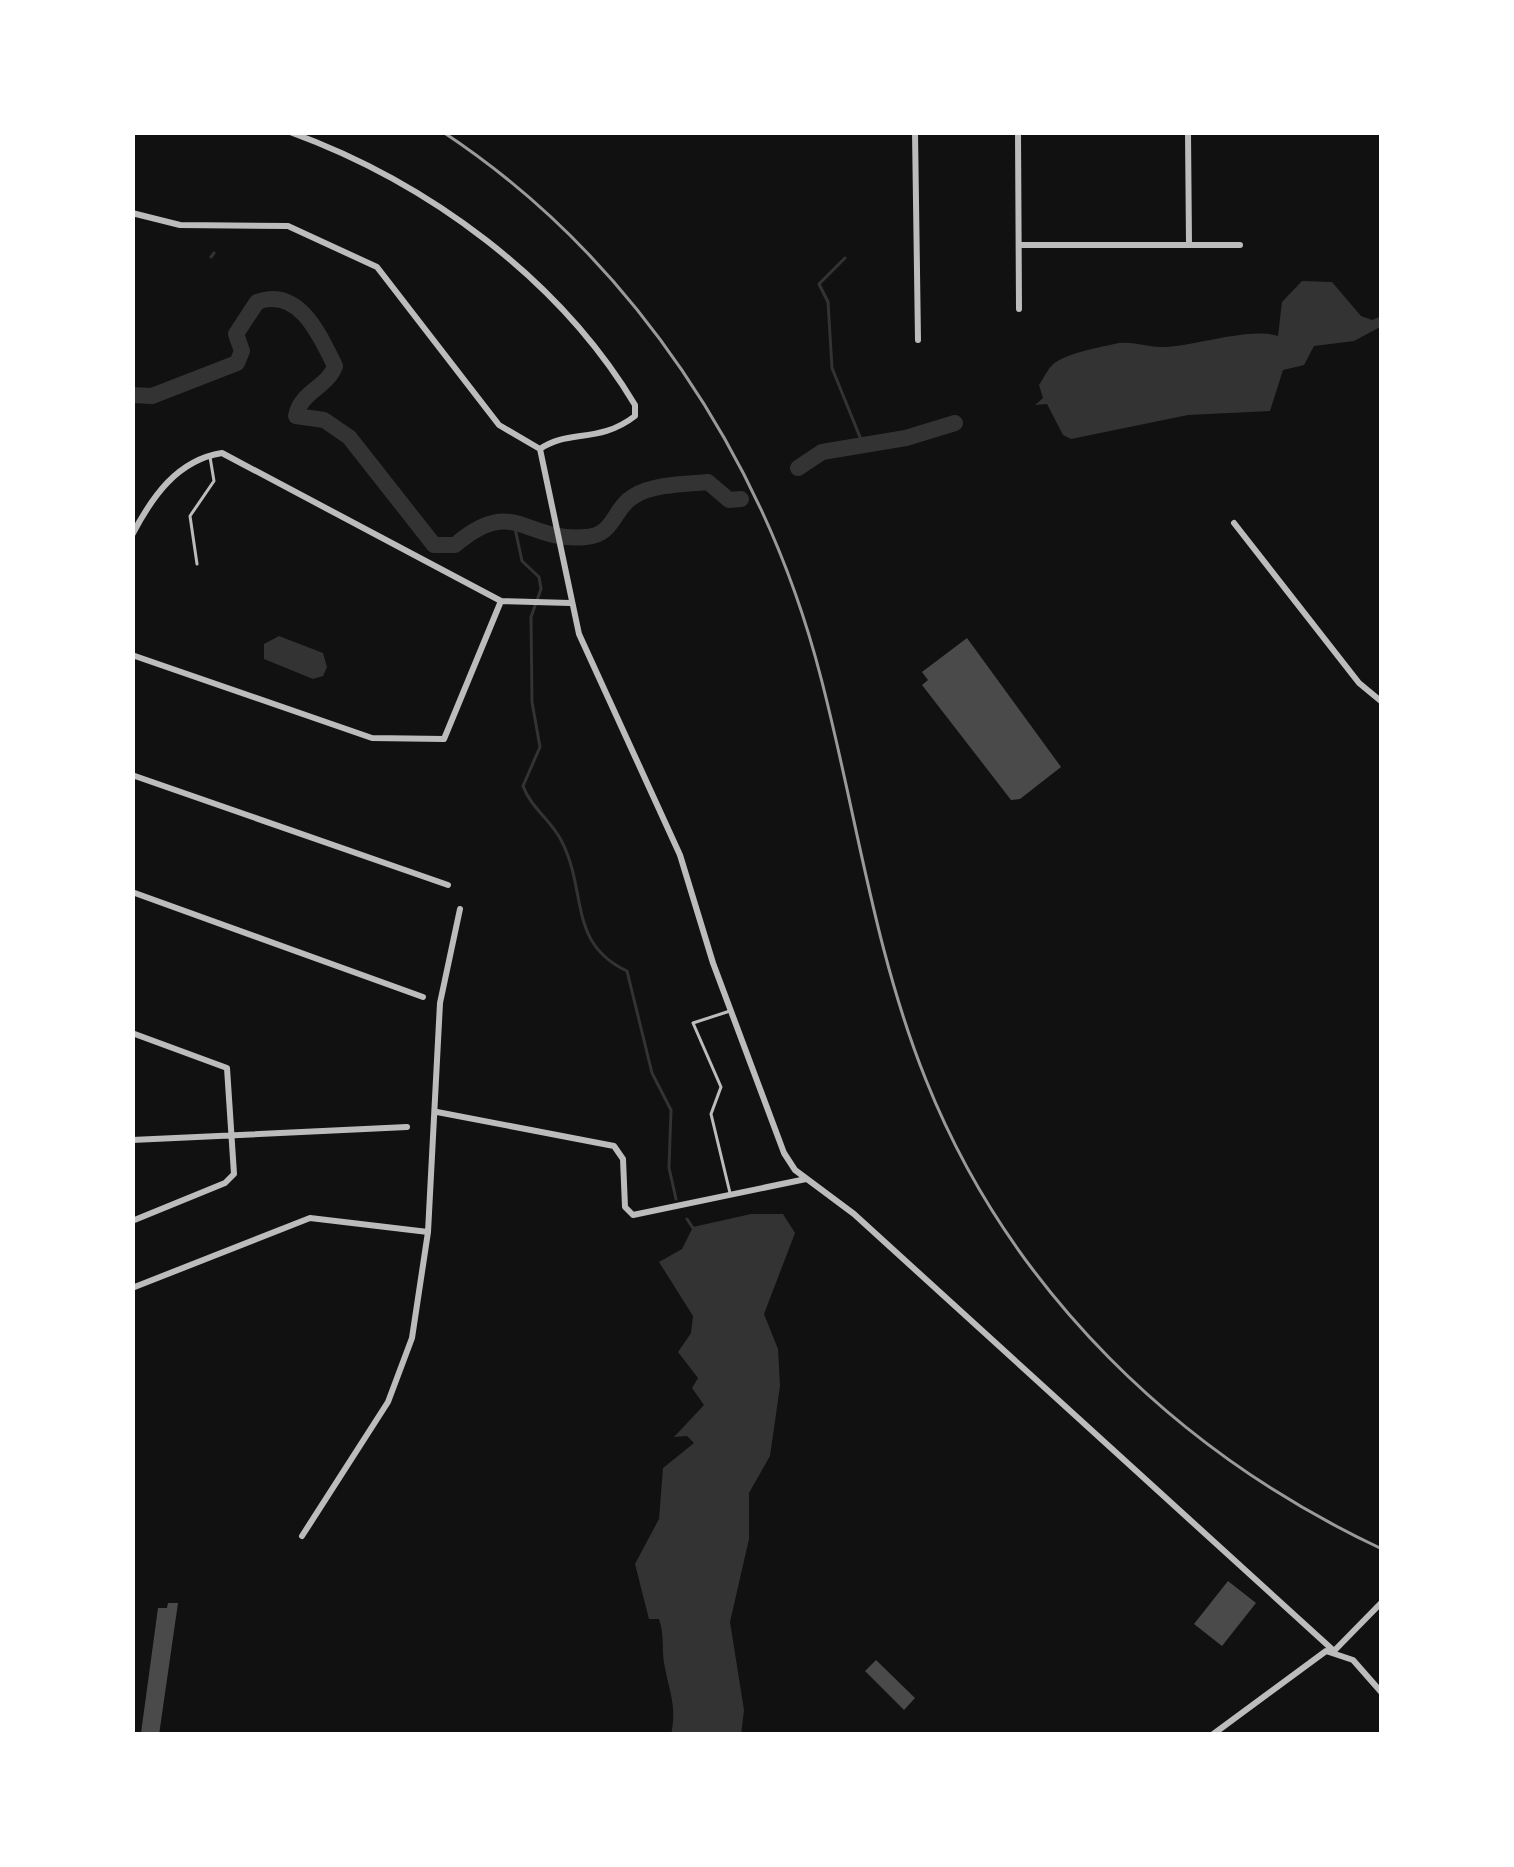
<svg xmlns="http://www.w3.org/2000/svg" width="1514" height="1867" viewBox="0 0 1514 1867" font-family="'Nunito Sans',sans-serif">
<style>
.water{fill:#333}
.lines{fill:none;stroke-linecap:round;stroke-linejoin:round}
.stream{stroke:#333;stroke-width:3}
.river{stroke:#333;stroke-width:16}
.building{fill:#4a4a4a}
.service{stroke:#bcbcbc;stroke-width:3}
.minor{stroke:#bcbcbc;stroke-width:6}
.tertiary{stroke:#bcbcbc;stroke-width:6}
.rail{stroke:#9a9a9a;stroke-width:3}
</style>
<rect width="100%" height="100%" fill="#111"/>
<path class="water" d="M1302 281 1332 282 1361 316 1372 320 1382 316V326L1354 341 1314 346 1304 365 1283 370 1270 411 1188 415 1071 439 1063 435 1047 404 1035 405 1043 398 1039 385C1044 378 1048 367 1056 362 1071 352 1101 347 1119 343 1134 341 1151 348 1166 347 1198 345 1252 327 1278 336L1282 302Z
M279 636 323 653 327 667 323 676 313 679 264 659V644Z
M751 1214H783L795 1233 764 1314 778 1349 780 1386 770 1456 749 1493V1539L730 1622 744 1710 741 1735H671C677 1707 670 1694 665 1668 661 1651 665 1636 659 1619H649L635 1564 659 1519 663 1468 694 1443 687 1436 674 1437 704 1405 692 1388 698 1378 678 1352 691 1333 693 1316 659 1262 682 1249 693 1227Z"/>
<g class="lines">
<path class="stream" d="M211 257 214 253
M845 258 819 284 828 302 832 368 862 442
M132 393 143 397
M513 519 522 561 539 577 541 589 531 617 532 702 540 747 523 786C531 808 551 820 561 840 588 891 567 943 627 971L652 1073 671 1110 669 1168 676 1199
M687 1219 693 1228"/>
<path class="river" d="M132 395 152 396 237 363 242 351 236 334 257 302C300 286 321 338 335 366 328 387 300 392 296 416L324 420 349 437 434 545H455C515 494 524 543 586 537 615 535 613 508 634 496 654 484 685 484 708 482L729 500 741 499
M798 468 822 452 906 438 955 423"/>
</g>
<path class="building" d="M967 638 1061 767 1020 799 1011 800 922 685 928 680 922 672Z
M1228 1581 1256 1603 1222 1646 1194 1624Z
M168 1603H178L159 1735 141 1733 158 1608H167Z
M876 1660 915 1698 904 1710 865 1671Z"/>
<g class="lines">
<path class="service" d="M197 564 190 516 214 481 210 457
M730 1011 693 1023 721 1087 711 1114 730 1193"/>
<path class="minor" d="M290 132C427 182 559 278 635 405V416C599 444 568 429 540 449
M915 132 918 340
M1018 132 1019 309
M1188 132 1189 244
M132 213 180 225 288 226 377 267 499 425 540 449 579 634 680 855 713 963 784 1153 795 1170 854 1214 1334 1651 1382 1602
M1019 245H1240
M1234 523 1359 683 1382 702
M132 535C152 497 177 460 222 453L501 601 570 603
M132 655 372 738 444 739 501 601
M132 775 448 885
M132 892 423 997
M132 1033 227 1068 234 1174 225 1183 132 1221
M437 1112 614 1146 623 1159 625 1207 633 1215 806 1179
M132 1140 407 1127
M132 1288 310 1218 428 1232
M302 1536 388 1402 412 1338 428 1232 440 1003 460 909"/>
<path class="tertiary" d="M1212 1735 1326 1651 1353 1660 1382 1693"/>
<path class="rail" d="M443 132C632 257 765 460 821 678 856 812 874 951 926 1080 1010 1291 1179 1454 1382 1549"/>
</g>
<rect width="1514" height="1867" fill="none" stroke="#ffffff" stroke-width="270"/>
</svg>
